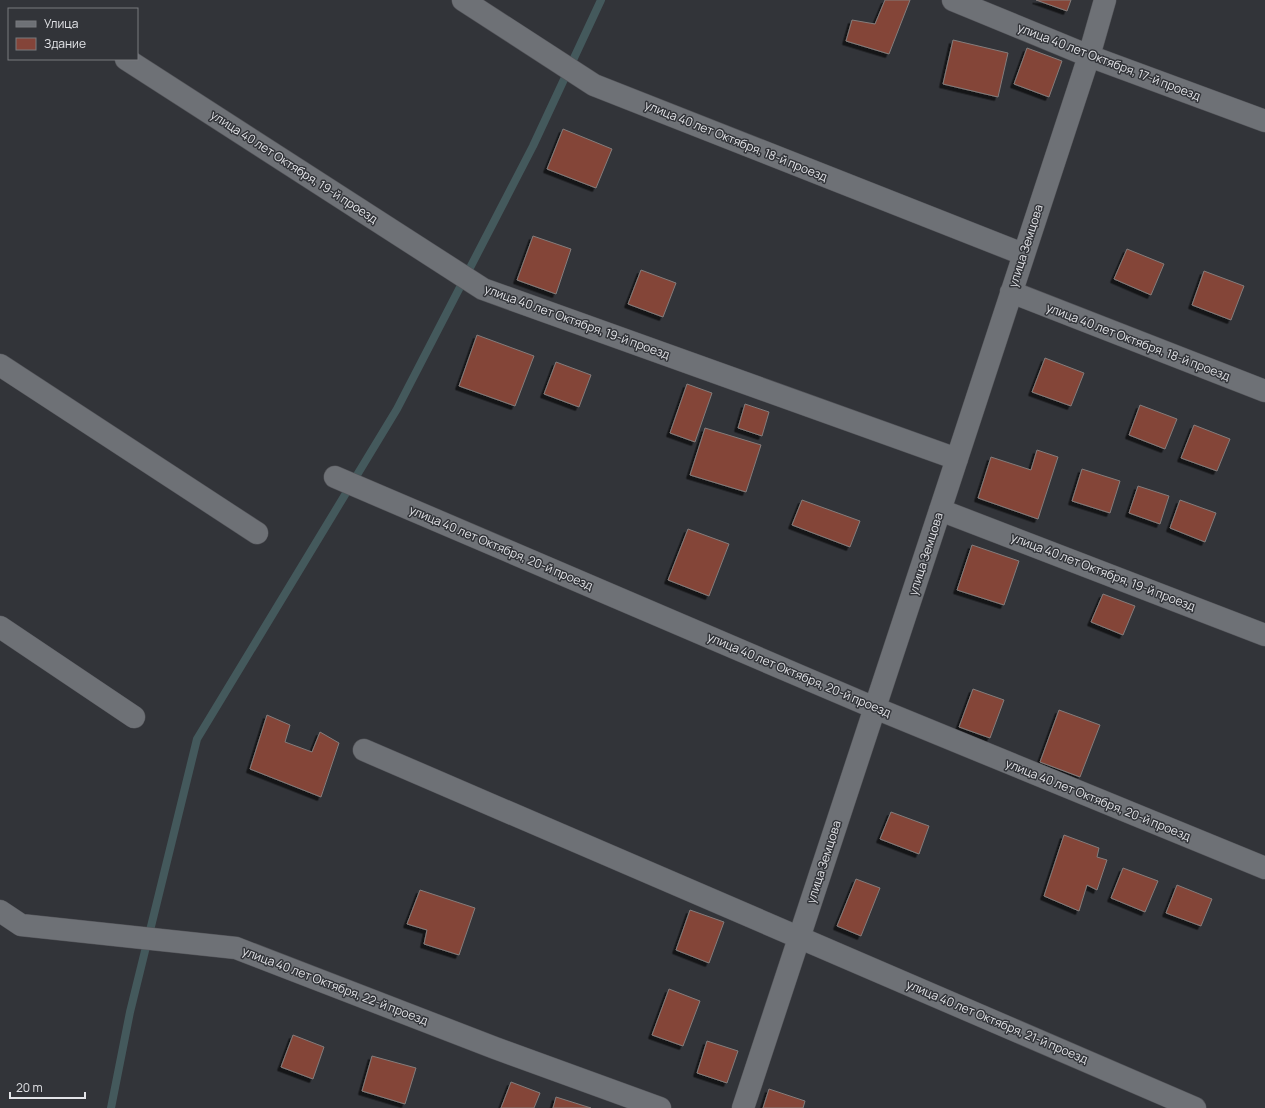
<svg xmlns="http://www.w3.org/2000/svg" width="1265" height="1108" viewBox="0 0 1265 1108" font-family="Manrope,sans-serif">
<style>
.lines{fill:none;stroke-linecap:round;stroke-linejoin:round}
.stream{stroke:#44595c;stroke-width:8}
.building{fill:#844439;stroke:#847d7b;filter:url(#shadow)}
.street-casing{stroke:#525358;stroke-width:23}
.street{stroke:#6e7176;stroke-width:22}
.labels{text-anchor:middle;stroke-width:3;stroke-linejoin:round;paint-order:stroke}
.street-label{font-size:12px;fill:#e3e4e8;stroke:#323439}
</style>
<defs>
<filter id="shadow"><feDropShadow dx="-3.5" dy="3.5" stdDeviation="0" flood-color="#0009"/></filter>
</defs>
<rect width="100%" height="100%" fill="#323439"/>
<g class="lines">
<path class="stream" d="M111 1108 130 1012 197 739 397 409 533 146 601 0"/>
</g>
<path class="building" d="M885 0H910L889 54 846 41 852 20 875 24Z
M1036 0H1071L1067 11Z
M953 40 1008 53 998 97 943 84Z
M1027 48 1062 61 1049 97 1014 84Z
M563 129 612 149 596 188 547 169Z
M533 236 571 249 556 294 517 280Z
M1127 249 1164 264 1151 295 1114 279Z
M641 270 676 283 663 317 628 304Z
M1204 271 1244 286 1231 320 1192 305Z
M477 335 534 356 515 406 459 386Z
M1045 358 1084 373 1071 406 1032 392Z
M556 362 591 375 579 407 544 394Z
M687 384 712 393 695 442 670 433Z
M745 404 769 412 762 436 738 428Z
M1140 405 1177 419 1165 449 1129 435Z
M1194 425 1230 439 1217 471 1181 458Z
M705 428 761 445 746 492 690 475Z
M1037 450 1058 457 1038 519 978 498 991 457 1031 470Z
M1082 469 1120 481 1110 513 1072 501Z
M1138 486 1169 496 1160 524 1129 513Z
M802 500 860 521 850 547 792 525Z
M1180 500 1216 513 1205 542 1170 528Z
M688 529 729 544 709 596 668 580Z
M972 545 1019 561 1004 605 957 590Z
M1103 594 1135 606 1123 635 1091 622Z
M973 689 1004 700 990 738 959 727Z
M1059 710 1100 725 1080 777 1040 762Z
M267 715 290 725 285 742 312 752 320 732 339 743 321 797 250 769Z
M891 812 929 826 919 854 880 839Z
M1064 835 1099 848 1097 857 1107 860 1097 890 1087 885 1079 911 1044 896Z
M1123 868 1158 881 1145 912 1111 898Z
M856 879 880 888 861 936 837 926Z
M1177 885 1212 899 1201 926 1166 913Z
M420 890 475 908 459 955 424 944 427 930 407 924Z
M690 910 724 922 709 963 676 950Z
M669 989 700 1001 683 1046 652 1035Z
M293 1035 324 1047 313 1079 281 1067Z
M707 1041 738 1051 727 1083 697 1073Z
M372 1056 416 1068 405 1104 362 1091Z
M511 1082 540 1093 534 1108H501Z
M769 1089 805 1101 803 1108H763Z
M556 1097 591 1108H553Z"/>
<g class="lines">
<g class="street-casing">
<path id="street" d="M463 0 594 85 1023 254
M953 0 1089 56 1265 121
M126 59 483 289 957 459
M1011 292 1265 391
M0 365 257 533
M335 477 875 708 1265 868
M940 510 1265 635
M0 627 134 717
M364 750 1195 1108
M0 911 21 925 236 948 495 1048 660 1108
M743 1108 948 486 1089 56 1105 0"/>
</g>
<use href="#street" class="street"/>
</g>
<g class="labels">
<g class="street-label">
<text transform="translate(1109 62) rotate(21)" y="4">улица 40 лет Октября, 17-й проезд</text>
<text transform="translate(736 141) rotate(22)" y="4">улица 40 лет Октября, 18-й проезд</text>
<text transform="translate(294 167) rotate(33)" y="4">улица 40 лет Октября, 19-й проезд</text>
<text transform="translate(1026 246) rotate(-72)" y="4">улица Земцова</text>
<text transform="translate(577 322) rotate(20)" y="4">улица 40 лет Октября, 19-й проезд</text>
<text transform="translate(1138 342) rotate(21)" y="4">улица 40 лет Октября, 18-й проезд</text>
<text transform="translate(501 548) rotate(23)" y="4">улица 40 лет Октября, 20-й проезд</text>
<text transform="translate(926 554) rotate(-72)" y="4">улица Земцова</text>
<text transform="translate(1103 572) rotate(21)" y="4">улица 40 лет Октября, 19-й проезд</text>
<text transform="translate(799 675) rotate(23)" y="4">улица 40 лет Октября, 20-й проезд</text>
<text transform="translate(1098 800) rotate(22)" y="4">улица 40 лет Октября, 20-й проезд</text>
<text transform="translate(824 862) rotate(-72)" y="4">улица Земцова</text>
<text transform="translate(335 986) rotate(21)" y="4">улица 40 лет Октября, 22-й проезд</text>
<text transform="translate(997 1022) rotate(23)" y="4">улица 40 лет Октября, 21-й проезд</text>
</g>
</g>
<rect x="8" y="8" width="130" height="52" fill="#323439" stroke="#797a7f"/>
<rect x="16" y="21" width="20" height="6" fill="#6e7176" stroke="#797a7f"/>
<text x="44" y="28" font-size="12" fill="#e3e4e8">Улица</text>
<rect x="16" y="38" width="20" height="12" fill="#844439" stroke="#797a7f"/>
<text x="44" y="48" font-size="12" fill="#e3e4e8">Здание</text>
<path d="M10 1092v6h75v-6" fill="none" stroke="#e3e4e8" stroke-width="2"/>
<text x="16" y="1092" font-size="12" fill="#e3e4e8" stroke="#323439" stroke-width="3" paint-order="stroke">20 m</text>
</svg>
